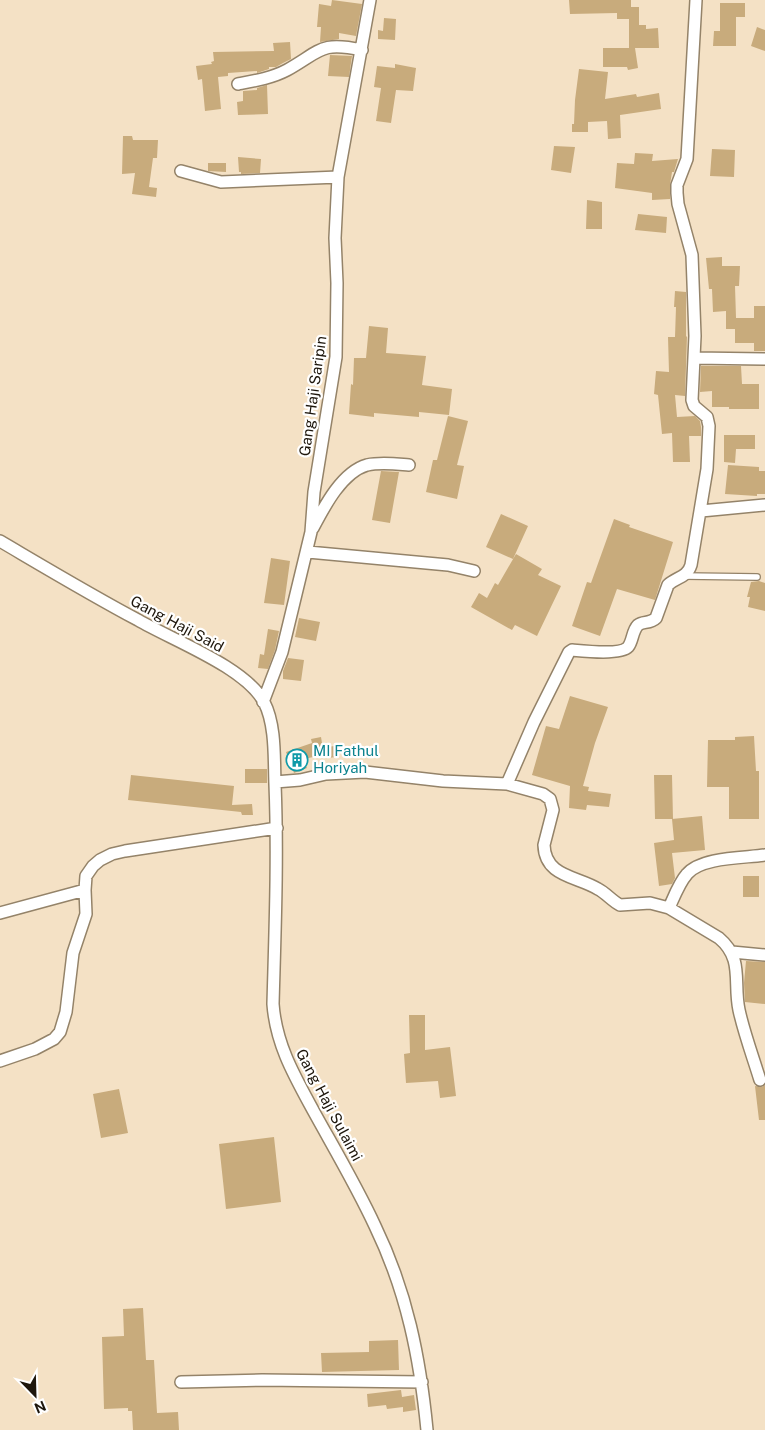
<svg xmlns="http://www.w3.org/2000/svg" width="765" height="1430" viewBox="0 0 765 1430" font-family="'Public Sans',sans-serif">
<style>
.building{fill:#c8ab7c}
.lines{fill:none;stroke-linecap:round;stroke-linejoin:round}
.lane-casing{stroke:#948369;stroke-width:8}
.street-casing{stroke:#948369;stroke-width:14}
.lane{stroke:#fff;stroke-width:5.5}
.street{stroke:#fff;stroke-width:11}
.labels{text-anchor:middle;stroke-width:4.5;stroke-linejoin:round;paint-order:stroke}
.street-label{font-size:15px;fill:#1d160c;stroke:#fff}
.culture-label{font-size:15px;fill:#0d838f;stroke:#fff;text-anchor:start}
</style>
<rect width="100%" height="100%" fill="#f4e1c5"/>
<path class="building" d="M332 0 362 4 356 36 339 33V39L320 42 321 27H317L319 4 331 6Z
M569 0H631V7H639V25H646V29L658 28 659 48H629V19H617V13L570 14Z
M720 3H745V17H736V46H713L714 31H720Z
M384 18 396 19 395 40 378 39V30L383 31Z
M757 27 765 30V51L751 46Z
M290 42 291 59 283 63 276 67H269V69L257 73V71L228 73V76L218 77 221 109 205 111 202 79 198 80 196 66 212 64 211 62 214 61 213 52 274 51 273 43Z
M603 48H635L638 68 628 70 627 67H603Z
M330 55 352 56 349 77 328 76Z
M395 64 416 68 413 91 396 90 391 123 376 121 381 88 374 87 377 66 395 68Z
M579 69 608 72 605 99 636 94 637 97 659 93 661 109 620 115 621 138 608 139 607 121 588 122V132H572V124H574L575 100Z
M267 85 268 114 238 115 237 102 243 101V91L257 90V88Z
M123 136H132L133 140H158L157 158H153L149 187 157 188 156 197 132 194 135 173 122 174Z
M554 146 575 147 571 173 551 170Z
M712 149 735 150 734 177 710 176Z
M635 153 653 154 652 161 678 159 674 172H672L670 185V199L652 200V193L615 188 617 163 634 164Z
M238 157 261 159 260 173 241 174V172H239Z
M208 163H226V172L208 171Z
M587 200 602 202V229H586Z
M638 214 667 217 666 233 635 230Z
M722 257V266H740L739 286H735L736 318H754V306H765V351H754V343H735V329H726V311L713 312 712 289H709L706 258Z
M675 291 686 292V337L687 336 685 396 675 395 677 417 695 416 700 421 701 427V436H689L690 462H673L672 433 662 434 658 395 654 394 656 371 669 372 668 337H675L676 307H674Z
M369 326 388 328 386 353 426 356 422 385 452 389 449 415 419 412V417L374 413V417L349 414 351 384 353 385 354 358H366Z
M701 366H741L742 384H759V409H729V407H712V391L700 392Z
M448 416 468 421 457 465 464 466 457 499 426 492 433 460H437Z
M724 435H755V449H736L735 463 724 462Z
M728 465 759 467V471H765V494H757V496L725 494Z
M381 471 399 472 390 523 372 520Z
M501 514 528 526 513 559 486 547Z
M614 519 630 525 629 527 673 542 655 600 617 589 600 636 572 626 587 582 591 583Z
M516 554 542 569 538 575 561 586 537 636 515 625 512 630 471 607 479 593 487 598 495 583 498 585Z
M271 558 290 561 284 605 264 603Z
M759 581 765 583V611L748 607 750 597H747L751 582Z
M299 618 320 622 316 641 295 637Z
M268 629 279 631 275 650 268 669 258 668 260 654 264 655Z
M288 658 304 660 301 681 283 679V671Z
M570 696 608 707 595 743 583 786 589 787 588 791 611 794 609 807 587 805 586 810 569 808 570 786 532 775 546 726 559 729Z
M754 736 756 771H759V819H729V787H707L708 740H735V737Z
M321 737 324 755 303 759 307 768 294 773 286 752 312 743 311 739Z
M335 746 336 757 328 758 326 747Z
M245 769H267V783H245Z
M131 775 234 786 232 805 252 804 253 815H242L241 812 128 800Z
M654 775H672L673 819H655Z
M702 816 705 850 672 853 675 878 672 884 659 886 654 843 674 840 672 819Z
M743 876H759V897H743Z
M746 961 765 962V1004L745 1002 744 983Z
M409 1015H425V1050L450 1047 456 1096 440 1098 438 1081 406 1083 404 1054 410 1053Z
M765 1085V1120H759L755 1086 762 1087Z
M119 1089 128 1133 101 1138 93 1094Z
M274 1137 281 1202 226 1209 219 1144Z
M143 1308 146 1360H154L157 1413 178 1412 179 1430H133L132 1411H128V1408L104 1409 102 1337 124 1336 123 1309Z
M398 1340 399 1370 322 1372 321 1353 369 1352V1341Z
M401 1390 402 1397 414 1395 416 1410 403 1412V1407L387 1409 386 1405 368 1407 367 1394Z"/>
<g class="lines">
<g class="lane-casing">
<path id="lane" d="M685 576 757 577"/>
</g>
<g class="street-casing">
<path id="street" d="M238 84C254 81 272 78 287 70 321 51 320 41 362 50
M181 171 221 182 338 177
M694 358 765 359
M701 511 765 505
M313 528C324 507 342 472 367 465 381 462 396 464 409 465
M0 541C46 568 91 595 138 620 172 640 245 667 264 702 276 725 274 759 275 784 278 858 275 931 273 1004 276 1045 295 1077 314 1112 335 1150 357 1187 375 1226 407 1292 420 1358 427 1430
M308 552 448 565 474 571
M263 702 282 652 311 532 314 492 336 357 337 283 335 238 338 177 370 0
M275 782 300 780 326 774 365 772 443 781 507 784 543 794 550 799 553 810 544 845C545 877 577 876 598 889 606 893 612 901 620 905L650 903 669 908 719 938C744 959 733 982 739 1010 744 1033 753 1057 760 1080
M507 784 534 722 569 652 572 650C583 651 621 655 628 647 633 641 632 631 638 625 643 621 650 624 656 618L668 585C676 577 687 578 691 565L707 469 709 426 707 417 694 406 692 400 695 336 692 255 678 204 677 193V185L687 159 696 0
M669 908C674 897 679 883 687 874 701 857 744 858 765 855
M0 913 85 890
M732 952 765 955
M0 1061 35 1049 54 1039 60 1032 66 1012 73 953 86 914 85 890 86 876 93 866 100 860 112 854 125 851 277 828
M181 1382 262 1380 422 1382"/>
</g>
<use href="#lane" class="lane"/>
<use href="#street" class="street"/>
</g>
<defs>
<g id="building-ring" transform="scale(1.125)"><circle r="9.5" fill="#fff" stroke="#0f9aa8" stroke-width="1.5"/><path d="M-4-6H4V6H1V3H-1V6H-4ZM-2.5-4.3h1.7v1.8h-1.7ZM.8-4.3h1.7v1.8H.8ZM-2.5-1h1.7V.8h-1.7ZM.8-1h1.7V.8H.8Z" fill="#0f9aa8"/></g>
</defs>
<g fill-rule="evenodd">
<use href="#building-ring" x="297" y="760"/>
</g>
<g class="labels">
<g class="street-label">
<text transform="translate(313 396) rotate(-82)" y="5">Gang Haji Saripin</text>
<text transform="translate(177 624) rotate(28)" y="5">Gang Haji Said</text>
<text transform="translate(329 1105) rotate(62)" y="5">Gang Haji Sulaimi</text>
</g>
<g class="culture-label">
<text x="313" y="756">MI Fathul<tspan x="313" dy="17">Horiyah</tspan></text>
</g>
</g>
<g transform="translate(35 1395) rotate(157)" stroke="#ffffff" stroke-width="4" paint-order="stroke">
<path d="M0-4L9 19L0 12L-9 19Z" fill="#1d160c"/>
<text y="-8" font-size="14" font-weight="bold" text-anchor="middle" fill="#1d160c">N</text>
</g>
</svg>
